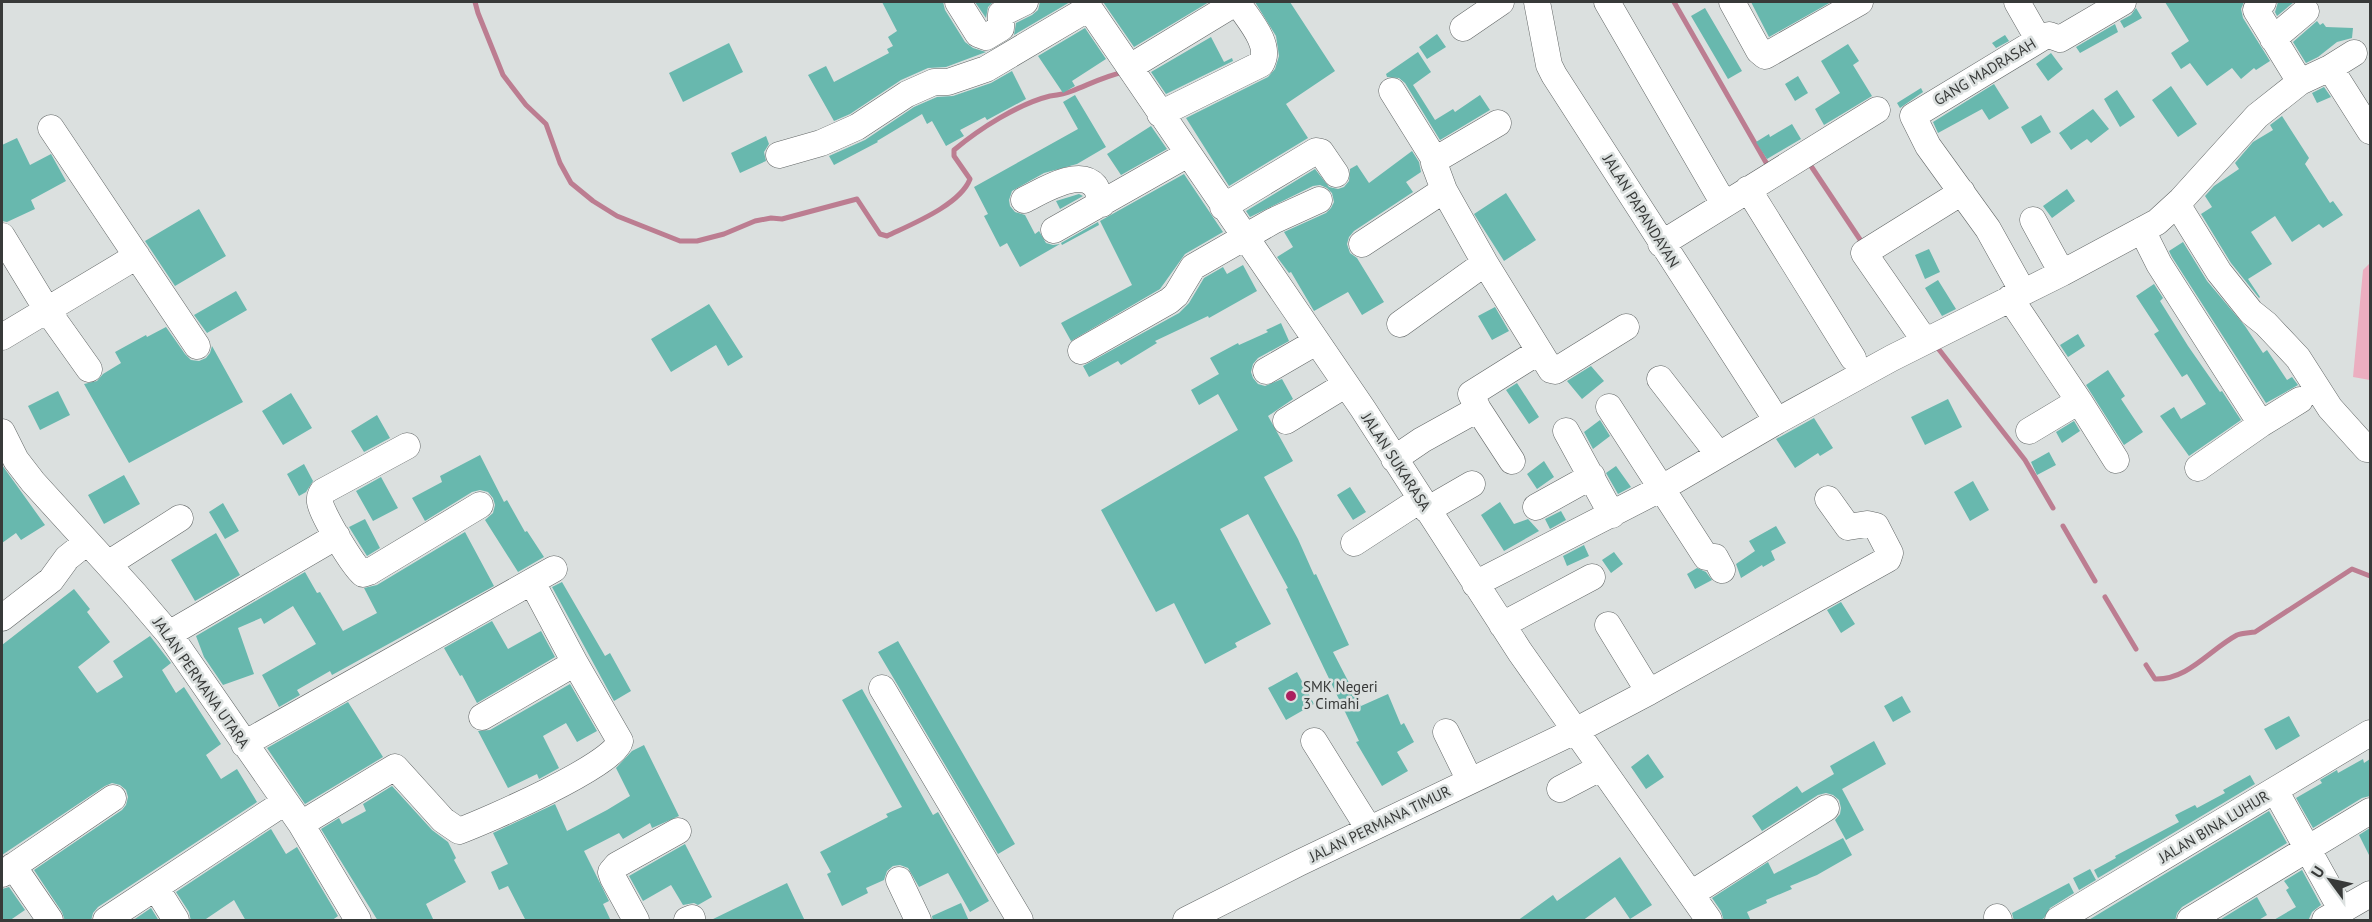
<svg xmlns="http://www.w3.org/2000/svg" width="2372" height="922" viewBox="0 0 2372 922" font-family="'PT Sans',sans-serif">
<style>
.green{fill:#ecaec0}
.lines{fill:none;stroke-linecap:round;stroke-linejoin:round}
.stream{stroke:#bc7d91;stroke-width:5}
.building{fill:#68b8ae}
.minor-casing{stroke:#626666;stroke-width:27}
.minor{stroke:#fff;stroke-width:26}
.poi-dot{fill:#ab1f5f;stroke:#dbe0df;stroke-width:2}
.labels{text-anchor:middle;stroke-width:5;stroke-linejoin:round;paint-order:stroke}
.street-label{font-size:15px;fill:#383a39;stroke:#dbe0df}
.poi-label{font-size:15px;fill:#383a39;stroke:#dbe0df;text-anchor:start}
</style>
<rect width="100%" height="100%" fill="#dbe0df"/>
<path class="green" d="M2370 263V380L2353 377 2363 270Z"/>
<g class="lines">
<path class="stream" d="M475 2 478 13 503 75 526 105 546 124 560 163 571 183 593 201 617 216 680 241H697L724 234 755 221 771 218 782 219 857 199 880 234 887 236C912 224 960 205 970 179L954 156V150C979 129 1018 104 1050 96 1058 95 1065 94 1072 91 1090 84 1105 76 1124 72
M1674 2 1768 166
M1807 160 1863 244
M1937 347 2025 460 2053 508
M2063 526 2095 581
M2105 597 2136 649
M2146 665 2155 679C2188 680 2209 650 2237 635 2242 633 2249 633 2255 632L2352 569 2370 576"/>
</g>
<path class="building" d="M882 2H943L945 10 965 42 973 48 986 52 946 67 928 68 901 80 850 114 834 121 808 75 826 66 834 82 889 53 887 49 893 46 888 37 897 31Z
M975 2H993L988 7 986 18Z
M1040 2H1070L1014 35 1016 23 1032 15 1038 10Z
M1103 2H1209L1134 47Z
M1255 2H1290L1335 71 1286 104 1308 138 1229 186 1186 118 1268 77 1275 69 1279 56 1276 36Z
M1751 2H1831L1769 37Z
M2165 2H2244L2241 9 2243 18 2270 61 2256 70 2254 68 2241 79 2232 68 2207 86 2190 63 2181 69 2171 53 2189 41Z
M2278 2H2294L2277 16 2275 12Z
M1705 8 1742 71 1728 79 1691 16Z
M2136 8 2142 18 2124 28 2120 21 2131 15Z
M2317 21 2320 25 2323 23 2326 27 2353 28 2352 38 2337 42 2318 57 2306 63 2293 42Z
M2115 24 2118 32 2080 53 2076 47Z
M1085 28 1106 59 1072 81 1075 86 1063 93 1038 56Z
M1437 34 1446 47 1427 59 1419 47Z
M2005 35 2009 41 1996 48 1992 43Z
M1211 37 1224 62 1232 58 1233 61 1166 94 1151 72Z
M729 43 743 72 683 102 669 73Z
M1848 44 1859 61 1853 65 1872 96 1824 125 1815 109 1840 93 1821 61Z
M1418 52 1431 72 1413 85 1435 120 1453 109 1455 112 1480 95 1490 110 1440 140 1405 83 1399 78 1387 77 1386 74Z
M2051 53 2063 69 2048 81 2036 64Z
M1012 71 1026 99 987 120 985 117 960 130 964 136 946 146 932 121 927 124 922 114 877 141 878 142 834 165 829 156 865 140 914 107 937 97 953 96 991 83Z
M1798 76 1808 93 1795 101 1785 84Z
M1994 84 2009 108 1989 120 1982 109 1938 133 1933 122Z
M2171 86 2197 124 2178 137 2152 100Z
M2324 87 2331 97 2317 103 2312 93Z
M1921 88 1923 92 1900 108 1897 103Z
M2117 90 2135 117 2120 127 2104 99Z
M1075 95 1106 147 1077 164 1044 173 1012 191 1009 200 1010 206 1015 212 1025 215 1035 234 1039 231 1046 243 1053 245 1060 244 1020 267 1007 243 1000 247 984 216 988 214 974 187 1078 129 1063 102Z
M2093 109 2109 129 2091 143 2087 139 2071 150 2059 133Z
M2041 115 2051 132 2031 144 2021 127Z
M2282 116 2309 158 2305 164 2330 203 2333 201 2343 215 2323 228 2319 224 2292 242 2275 216 2251 232 2272 264 2248 279 2260 297 2259 298 2231 263 2201 214 2212 207 2205 196 2214 186 2239 169 2235 163 2253 142 2273 130 2270 125Z
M1792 124 1801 139 1767 159 1756 142 1769 134 1770 137Z
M1151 126 1167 149 1121 175 1107 154Z
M766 136 769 144 764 152 766 161 740 173 731 153Z
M17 138 30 165 51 154 66 181 31 200 35 209 7 222 2 221V145Z
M1412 151 1419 162 1421 172 1406 182 1413 192 1354 231 1349 237 1347 244 1350 253 1357 258 1384 302 1362 315 1348 292 1314 311 1291 272 1289 273 1277 257 1293 247 1284 232 1326 213 1331 208 1334 202 1332 193 1327 188 1320 185 1313 186 1250 217 1246 211 1315 169 1329 187 1338 189 1344 187 1349 181 1350 169 1357 165 1369 183Z
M1184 174 1223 232 1185 254 1160 289 1071 341 1061 323 1132 285 1100 221Z
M2067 189 2075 201 2052 218 2043 206Z
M1506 193 1536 240 1504 261 1474 214Z
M1079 194 1083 196 1060 209 1056 201Z
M199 209 226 256 175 286 145 241Z
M1098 222 1099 225 1062 245 1061 243Z
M2183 242 2207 281 2245 326 2263 353 2267 350 2287 380 2292 377 2298 385 2266 403 2172 257 2169 251Z
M1929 249 1940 272 1925 279 1915 255Z
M1243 265 1257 291 1209 318 1208 316 1155 341 1157 343 1121 365 1118 361 1089 377 1083 366 1179 313 1189 303 1204 278 1223 267 1227 274Z
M1938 280 1956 309 1942 316 1925 288Z
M2154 284 2163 298 2160 301 2188 346 2220 392 2222 391 2241 420 2189 456 2160 416 2174 407 2181 419 2206 404 2187 374 2182 377 2154 334 2159 331 2136 296Z
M236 291 247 310 207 333 194 315Z
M709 304 743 357 728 366 716 345 671 372 651 339Z
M1495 307 1509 331 1492 340 1478 316Z
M1281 323 1289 341 1258 358 1253 364 1251 372 1253 378 1258 384 1265 386 1282 379 1293 399 1268 416 1293 461 1264 477 1298 539 1314 575 1316 574 1349 645 1333 652 1361 706 1388 694 1401 725 1404 723 1414 742 1397 752 1408 771 1382 786 1356 742 1359 741 1286 589 1288 588 1248 514 1220 529 1271 624 1235 643 1237 647 1205 664 1174 603 1156 612 1101 510 1238 430 1218 394 1199 405 1191 390 1219 374 1210 358 1238 343 1239 345 1268 332 1266 330Z
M166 327 185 354 191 360 199 361 206 358 210 353 212 346 243 402 129 463 84 384 97 381 103 374 121 363 115 352 146 335 147 337Z
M2078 334 2085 346 2068 357 2060 345Z
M1591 366 1604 381 1582 399 1567 381Z
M2108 370 2125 396 2121 399 2143 432 2124 445 2086 385Z
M1517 383 1539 417 1529 424 1506 390Z
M58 391 70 415 40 430 28 406Z
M291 393 312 428 283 445 262 411Z
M1948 399 1962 427 1925 445 1911 417Z
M377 415 390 438 364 452 351 431Z
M1814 418 1833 448 1820 456 1818 453 1795 468 1776 439Z
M1600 420 1610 436 1593 449 1584 432Z
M2074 421 2080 431 2062 443 2056 432Z
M2049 452 2056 465 2037 475 2031 462Z
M480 455 504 502 507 500 525 532 527 531 544 557 518 572 485 520 493 513 495 505 493 498 488 492 480 490 472 492 425 521 412 498 442 482 440 476Z
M1544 461 1554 477 1537 489 1527 474Z
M304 464 313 481 306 492 299 496 287 474Z
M2 465 45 525 21 540 16 533 2 543Z
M1616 466 1631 487 1618 494 1606 473Z
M124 475 140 504 104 524 88 495Z
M381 477 398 508 373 521 356 491Z
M1973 481 1989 510 1970 521 1954 492Z
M1350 487 1366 512 1353 520 1337 495Z
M1500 502 1514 524 1528 519 1539 531 1504 551 1481 515Z
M223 503 239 531 225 539 209 512Z
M1561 511 1566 520 1550 529 1545 519Z
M365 519 380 548 367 556 349 527Z
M1776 526 1786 543 1771 551 1775 560 1763 567 1762 565 1741 578 1736 564 1755 551 1749 541Z
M465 532 494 586 332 675 330 671 297 690 300 695 279 707 262 675 316 644 293 606 264 624 261 618 238 628 254 674 223 685 204 657 196 636 305 572 317 593 320 592 343 631 377 613 364 588 377 585Z
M216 533 240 575 195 601 171 560Z
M1584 545 1589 556 1567 566 1563 556Z
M1614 552 1623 564 1611 573 1602 560Z
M1697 568 1706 572 1712 580 1695 589 1687 574Z
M562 582 605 656 610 653 631 691 614 701 552 587Z
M74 589 90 609 87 612 110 642 78 667 97 693 123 677 113 661 150 636 171 663 162 670 176 693 184 687 221 744 206 755 221 779 237 769 257 802 98 907 93 913 91 921H65L62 912 34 870 122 810 126 805 128 797 126 790 120 785 112 783 105 786 2 855V645Z
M1841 602 1855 624 1841 633 1827 610Z
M492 621 508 649 541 631 555 657 477 703 462 675 460 676 444 648Z
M898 641 1015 844 998 854 878 652Z
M1297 672 1314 704 1286 720 1268 688Z
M570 684 597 731 577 742 566 723 543 736 559 768 539 779 537 774 508 788 478 731 490 730Z
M862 689 933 815 938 812 989 901 970 912 948 873 919 887 908 868 900 865 893 866 887 871 884 880 866 888 868 893 842 906 827 874 831 872 820 852 888 817 886 814 902 807 842 700Z
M1902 696 1911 712 1893 722 1884 706Z
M348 702 383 757 305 804 267 748Z
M2289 716 2300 736 2276 750 2264 729Z
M1874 741 1886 764 1842 789 1864 830 1846 840 1835 820 1840 814 1841 808 1839 800 1833 795 1826 793 1818 795 1762 831 1752 816 1797 786 1802 793 1834 774 1830 766Z
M644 745 679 816 652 828 650 823 623 839 619 833 584 851 609 901 603 904 611 921H526L508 886 499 890 491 872 508 864 493 833 555 804 567 831 607 810 630 796 616 768 632 751Z
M1648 754 1664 777 1646 789 1631 767Z
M2363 759 2364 763 2370 759V796L2362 798 2313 828 2296 798 2322 783 2320 780 2337 770 2338 773Z
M2250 775 2255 784 2098 878 2094 870 2116 858 2115 856 2179 822 2175 815 2195 805 2197 808 2225 793 2223 790Z
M392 786 432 830 448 842 456 858 454 860 466 882 426 904 434 921H378L321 829 339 818 342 824 366 811 363 804Z
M2269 811 2287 843 2182 907 2177 913 2175 921H2087Z
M2370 828V857L2359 835Z
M271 829 286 854 297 847 338 916 331 921H246L234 900 203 921H191L189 912 176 892Z
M1843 838 1852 855 1817 875 1790 886 1792 889 1766 900 1767 903 1747 912 1751 921H1724L1721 911 1712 898 1768 862 1774 874Z
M685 844 712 897 698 905 694 903 683 905 671 885 643 901 629 876Z
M1620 857 1652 905 1630 919 1615 897 1582 921H1517L1553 895 1557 901Z
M2090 869 2096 880 2079 890 2073 878Z
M2302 870 2321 905 2312 912 2308 921H2272L2296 907 2286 890 2289 888 2284 881Z
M787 883 805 921H709Z
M2069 883 2074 893 2050 908 2044 918 2039 921H2014L2012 913Z
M9 887 25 910 9 921H2V889Z
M2257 897 2267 915 2257 921H2218Z
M961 903 969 921H933L932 916Z
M151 908 159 921H132Z"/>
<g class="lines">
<g class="minor-casing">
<path id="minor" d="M958 2 978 34 986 37 1001 28V14L1025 2
M1085 2 1363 409 1520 652 1709 920
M1537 2 1549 65 1554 75 1770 410
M1607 2 1724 204
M1732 2 1759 51 1765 56 1860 2
M2017 2 2033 30
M2263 2 2256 10 2300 82
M1463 28 1501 2
M2273 39 2306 11
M1130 67 1237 2C1247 18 1273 45 1261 64L1160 114
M2330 68 2370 131
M1392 91 1435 160 1434 163 1444 190 1485 263 1551 370 1555 371 1626 327
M51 128 197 346
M779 155 821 143 857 127 907 94 934 82H948L986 69 1089 8
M1435 160 1498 123
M1748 189 1853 358
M1024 200C1041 192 1079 167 1095 186 1098 190 1100 198 1102 204
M2177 204 2219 272 2251 312 2266 324 2298 358 2330 408 2367 449H2370
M1223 207 1316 151 1321 152 1336 174
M2033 220 2062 273
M1054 230 1188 154
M2142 230 2159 264 2261 424 2300 400
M2 236 47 310 89 369
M1362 244 1444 190
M1661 244 1877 110
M2023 292 1988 229 1928 146 1913 116 2045 36 2049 35 2060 39 2123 2
M2010 298 2079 401 2116 460
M1400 324 1485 263
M2 337 137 256
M1925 341 1864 253 1962 192
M1081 351 1169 301 1176 295 1193 267 1273 221 1319 200
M1266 371 1316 342
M1660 379 1719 455
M1609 407 1706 557H1715L1722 570
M1286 421 1345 385
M1566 431 1612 515
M2029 431 2079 401
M2 432 16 460 33 482 134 593 169 634 301 824 358 920
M407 446 322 492C320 497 319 497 320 502 321 513 353 566 363 574L369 572 480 505
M1394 459 1422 440 1478 409
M1512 461 1478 409 1471 394 1538 352
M2198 468 2261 424
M1536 507 1592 476
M1427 510 1472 484
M1354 543 1420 500
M108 564 180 518
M1475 584 1662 488 1777 421 1892 358 2062 273 2157 222 2181 200 2257 116 2300 82 2330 68 2354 53
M2 618 51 580 67 558 87 542
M1502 625 1592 577
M1608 625 1649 692
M169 634 337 536
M882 688 1020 920
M482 717 575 663
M1446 732 1470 781
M1314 741 1369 829
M244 744 554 569
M1560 789 1600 768
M2275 790 2342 911
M301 824 395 767 443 820 459 831C486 821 615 765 620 741L575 663 532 582
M13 866 50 920
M2 874 113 798
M899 880 918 920
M156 888 176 920
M1691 894 1826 808
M1997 917 1999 920
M106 920 285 802
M636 920 613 878 611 872 617 865 678 831
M687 920 692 918
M1186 920 1299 863 1575 731 1649 692 1888 559 1890 553 1876 526 1867 524 1848 527 1828 499
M2058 920 2370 733
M2190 920 2370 811
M2325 920 2370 894"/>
</g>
<use href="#minor" class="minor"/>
</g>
<circle class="poi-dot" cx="1291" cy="696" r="6"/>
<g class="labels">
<g class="street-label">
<text transform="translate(1985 72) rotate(-31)" y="5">GANG MADRASAH</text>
<text transform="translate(1641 211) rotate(58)" y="5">JALAN PAPANDAYAN</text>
<text transform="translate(1396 462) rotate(57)" y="5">JALAN SUKARASA</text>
<text transform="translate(201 683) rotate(55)" y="5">JALAN PERMANA UTARA</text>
<text transform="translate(1380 824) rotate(-26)" y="5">JALAN PERMANA TIMUR</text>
<text transform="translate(2214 827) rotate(-31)" y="5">JALAN BINA LUHUR</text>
</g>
<g class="poi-label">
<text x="1303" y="692">SMK Negeri<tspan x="1303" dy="17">3 Cimahi</tspan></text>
</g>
</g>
<rect width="2372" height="922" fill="none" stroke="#383a39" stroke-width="6"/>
<g transform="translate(2330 880) rotate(303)" stroke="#dbe0df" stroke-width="4.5" paint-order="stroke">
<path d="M0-4.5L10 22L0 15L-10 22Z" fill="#383a39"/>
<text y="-9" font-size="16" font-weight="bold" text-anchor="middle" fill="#383a39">U</text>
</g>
</svg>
